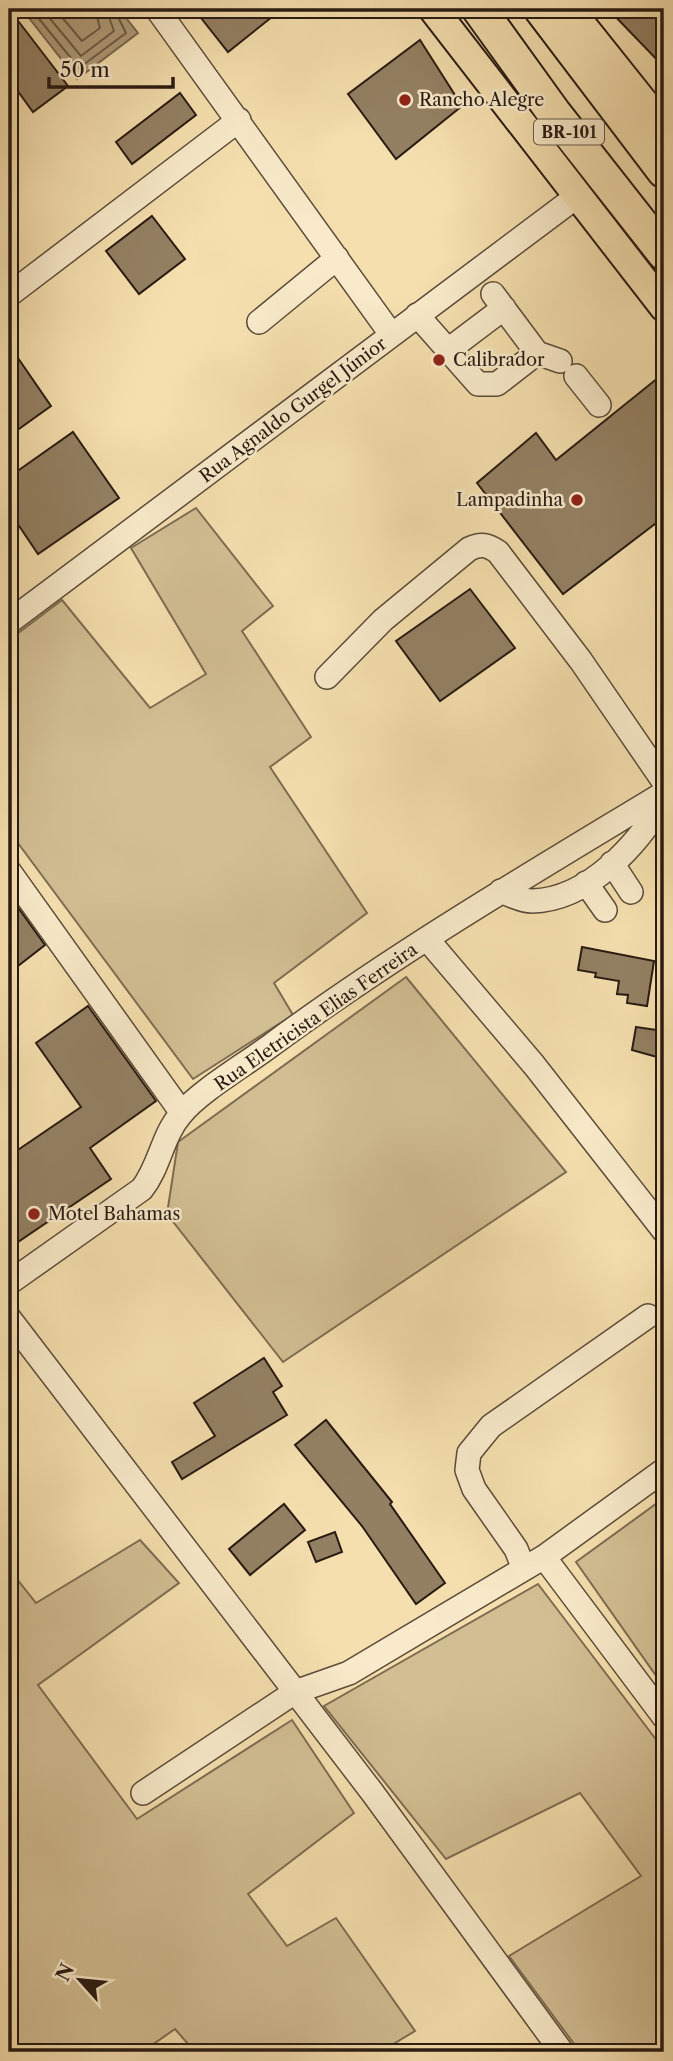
<svg xmlns="http://www.w3.org/2000/svg" width="673" height="2061" viewBox="0 0 673 2061" font-family="'Libre Caslon Text',serif">
<style>
.green{fill:#d2be93;stroke:#7d6c52;stroke-width:2}
.water{fill:#af9c79;stroke:#796850;stroke-width:2}
.lines{fill:none;stroke-linecap:round;stroke-linejoin:round}
.shore{stroke:#6c5b46;stroke-width:2}
.building{fill:#938063;stroke:#281a12;stroke-width:2}
.minor-casing{stroke:#5b4b39;stroke-width:26}
.major-casing{stroke:#281a12;stroke-width:32}
.highway-casing{stroke:#281a12;stroke-width:37}
.minor{stroke:#f8eaca;stroke-width:23}
.major{stroke:#f5dfae;stroke-width:28}
.highway{stroke:#f5dfae;stroke-width:33}
.poi-dot{fill:#8f2418;stroke:#f8eaca;stroke-width:2.5}
.labels{text-anchor:middle;stroke-width:5;stroke-linejoin:round;paint-order:stroke}
.shield{fill:#f8eaca;stroke:#665849;stroke-width:2}
.shield-label{font-size:16px;font-weight:bold;fill:#281a12}
.poi-label{font-size:18px;fill:#281a12;stroke:#f8eaca;text-anchor:start}
.street-label{font-size:18px;fill:#281a12;stroke:#f8eaca}
</style>
<rect width="100%" height="100%" fill="#f5dfae"/>
<filter id="stains"><feTurbulence type="fractalNoise" baseFrequency=".00286" numOctaves="4"/><feColorMatrix values="0 0 0 0 .2 0 0 0 0 .09 0 0 0 0 .02 0 0 0 .5 -.17"/></filter>
<radialGradient id="worn" r=".72"><stop offset=".6" stop-color="#630" stop-opacity="0"/><stop offset="1" stop-color="#630" stop-opacity=".3"/></radialGradient>
<path class="green" d="M196 508 273 606 242 631 311 737 270 767 367 913 274 983 293 1015 193 1079 9 831V640L62 600 150 708 206 674 131 548Z
M406 977 566 1172 283 1362 167 1214 178 1142Z
M664 1498V1687L576 1562Z
M140 1540 179 1583 38 1685 137 1819 292 1720 354 1813 248 1894 287 1946 336 1918 415 2031 380 2052H195L175 2029 142 2052H9V1569L36 1603Z
M538 1584 664 1750V2052H580L509 1956 641 1876 580 1793 446 1859 324 1706Z"/>
<path class="water" d="M22 9H119L138 33 77 79Z"/>
<g class="lines">
<path class="shore" d="M31 9 79 68 126 33 114 9
M42 9 81 56 114 31 106 9
M55 9 82 41 100 28 95 9"/>
</g>
<path class="building" d="M9 9 68 86 33 112 9 79Z
M194 9H282L228 52Z
M608 9H664V67Z
M420 40 462 106 396 159 348 94Z
M180 93 196 115 132 164 116 142Z
M152 216 185 259 139 294 106 251Z
M9 345 51 406 9 436Z
M664 373V517L563 594 477 483 536 433 556 460Z
M73 432 119 498 38 554 9 511V477Z
M470 589 515 648 440 701 396 641Z
M9 895 45 945 9 973Z
M582 947 654 961 647 1006 627 1003 628 995 617 994 619 981 595 977 596 973 578 970Z
M88 1006 156 1101 90 1148 111 1179 9 1248V1156L81 1107 36 1043Z
M636 1027 664 1031V1059L632 1050Z
M264 1358 282 1386 273 1392 287 1415 182 1479 172 1462 215 1436 194 1403Z
M326 1420 392 1502 390 1504 445 1583 416 1604 362 1526 295 1445Z
M284 1504 305 1530 250 1575 229 1549Z
M335 1532 342 1552 316 1562 308 1542Z"/>
<g class="lines">
<g class="minor-casing">
<path id="minor" d="M157 9 391 334
M493 294 537 353
M9 295 239 120
M417 315 478 384H497L537 353 560 361
M259 322 337 258
M447 351 504 308
M576 376 599 405
M9 622 576 197
M327 677 383 620 469 549C481 543 488 545 498 552L581 661 664 782
M612 863 631 892
M9 871 182 1113
M586 883 605 910
M501 891C510 895 522 901 532 901 588 900 639 844 664 799
M427 939 534 1065 664 1231
M9 1283 142 1189C160 1166 162 1136 181 1114 201 1090 248 1063 274 1043 399 951 532 873 664 793
M9 1318 372 1792 562 2052
M544 1557 664 1717
M524 1569 516 1549 474 1489 467 1470 469 1453 491 1426 648 1316
M143 1793 295 1692 349 1673 544 1557 664 1470"/>
</g>
<g class="major-casing">
<path id="major" d="M433 9 664 307
M569 9 664 128"/>
</g>
<g class="highway-casing">
<path id="highway" d="M479 9 554 113 664 253
M541 9 664 171"/>
</g>
<use href="#minor" class="minor"/>
<use href="#major" class="major"/>
<use href="#highway" class="highway"/>
</g>
<g class="poi-dot">
<circle cx="405" cy="100" r="7"/>
<circle cx="439" cy="360" r="7"/>
<circle cx="577" cy="500" r="7"/>
<circle cx="34" cy="1214" r="7"/>
</g>
<g class="labels">
<rect class="shield" x="534" y="119.5" width="70" height="25" rx="5"/>
<g class="shield-label">
<text x="569" y="138">BR-101</text>
</g>
<g class="poi-label">
<text x="419" y="106">Rancho Alegre</text>
<text x="453" y="366">Calibrador</text>
<text x="563" y="506" text-anchor="end">Lampadinha</text>
<text x="48" y="1220">Motel Bahamas</text>
</g>
<g class="street-label">
<text transform="translate(293 410) rotate(-37)" y="6">Rua Agnaldo Gurgel Júnior</text>
<text transform="translate(316 1017) rotate(-35)" y="6">Rua Eletricista Elias Ferreira</text>
</g>
</g>
<rect width="673" height="2061" fill="none" stroke="#f5dfae" stroke-width="35"/>
<rect x="10" y="10" width="652" height="2040" fill="none" stroke="#281a12" stroke-width="3.5"/>
<rect x="18" y="18" width="638" height="2026" fill="none" stroke="#281a12" stroke-width="2"/>
<g transform="translate(80 1980) rotate(297)" stroke="#f8eaca" stroke-width="5" paint-order="stroke">
<path d="M0-5L12 26L0 18L-12 26Z" fill="#281a12"/>
<text y="-10" font-size="19" font-weight="bold" text-anchor="middle" fill="#281a12">N</text>
</g>
<path d="M49 77v10h124v-10" fill="none" stroke="#281a12" stroke-width="3.5"/>
<text x="60" y="77" font-size="21" fill="#281a12" stroke="#f8eaca" stroke-width="5" paint-order="stroke">50 m</text>
<rect width="100%" height="100%" filter="url(#stains)"/>
<rect width="100%" height="100%" fill="url(#worn)"/>
</svg>
